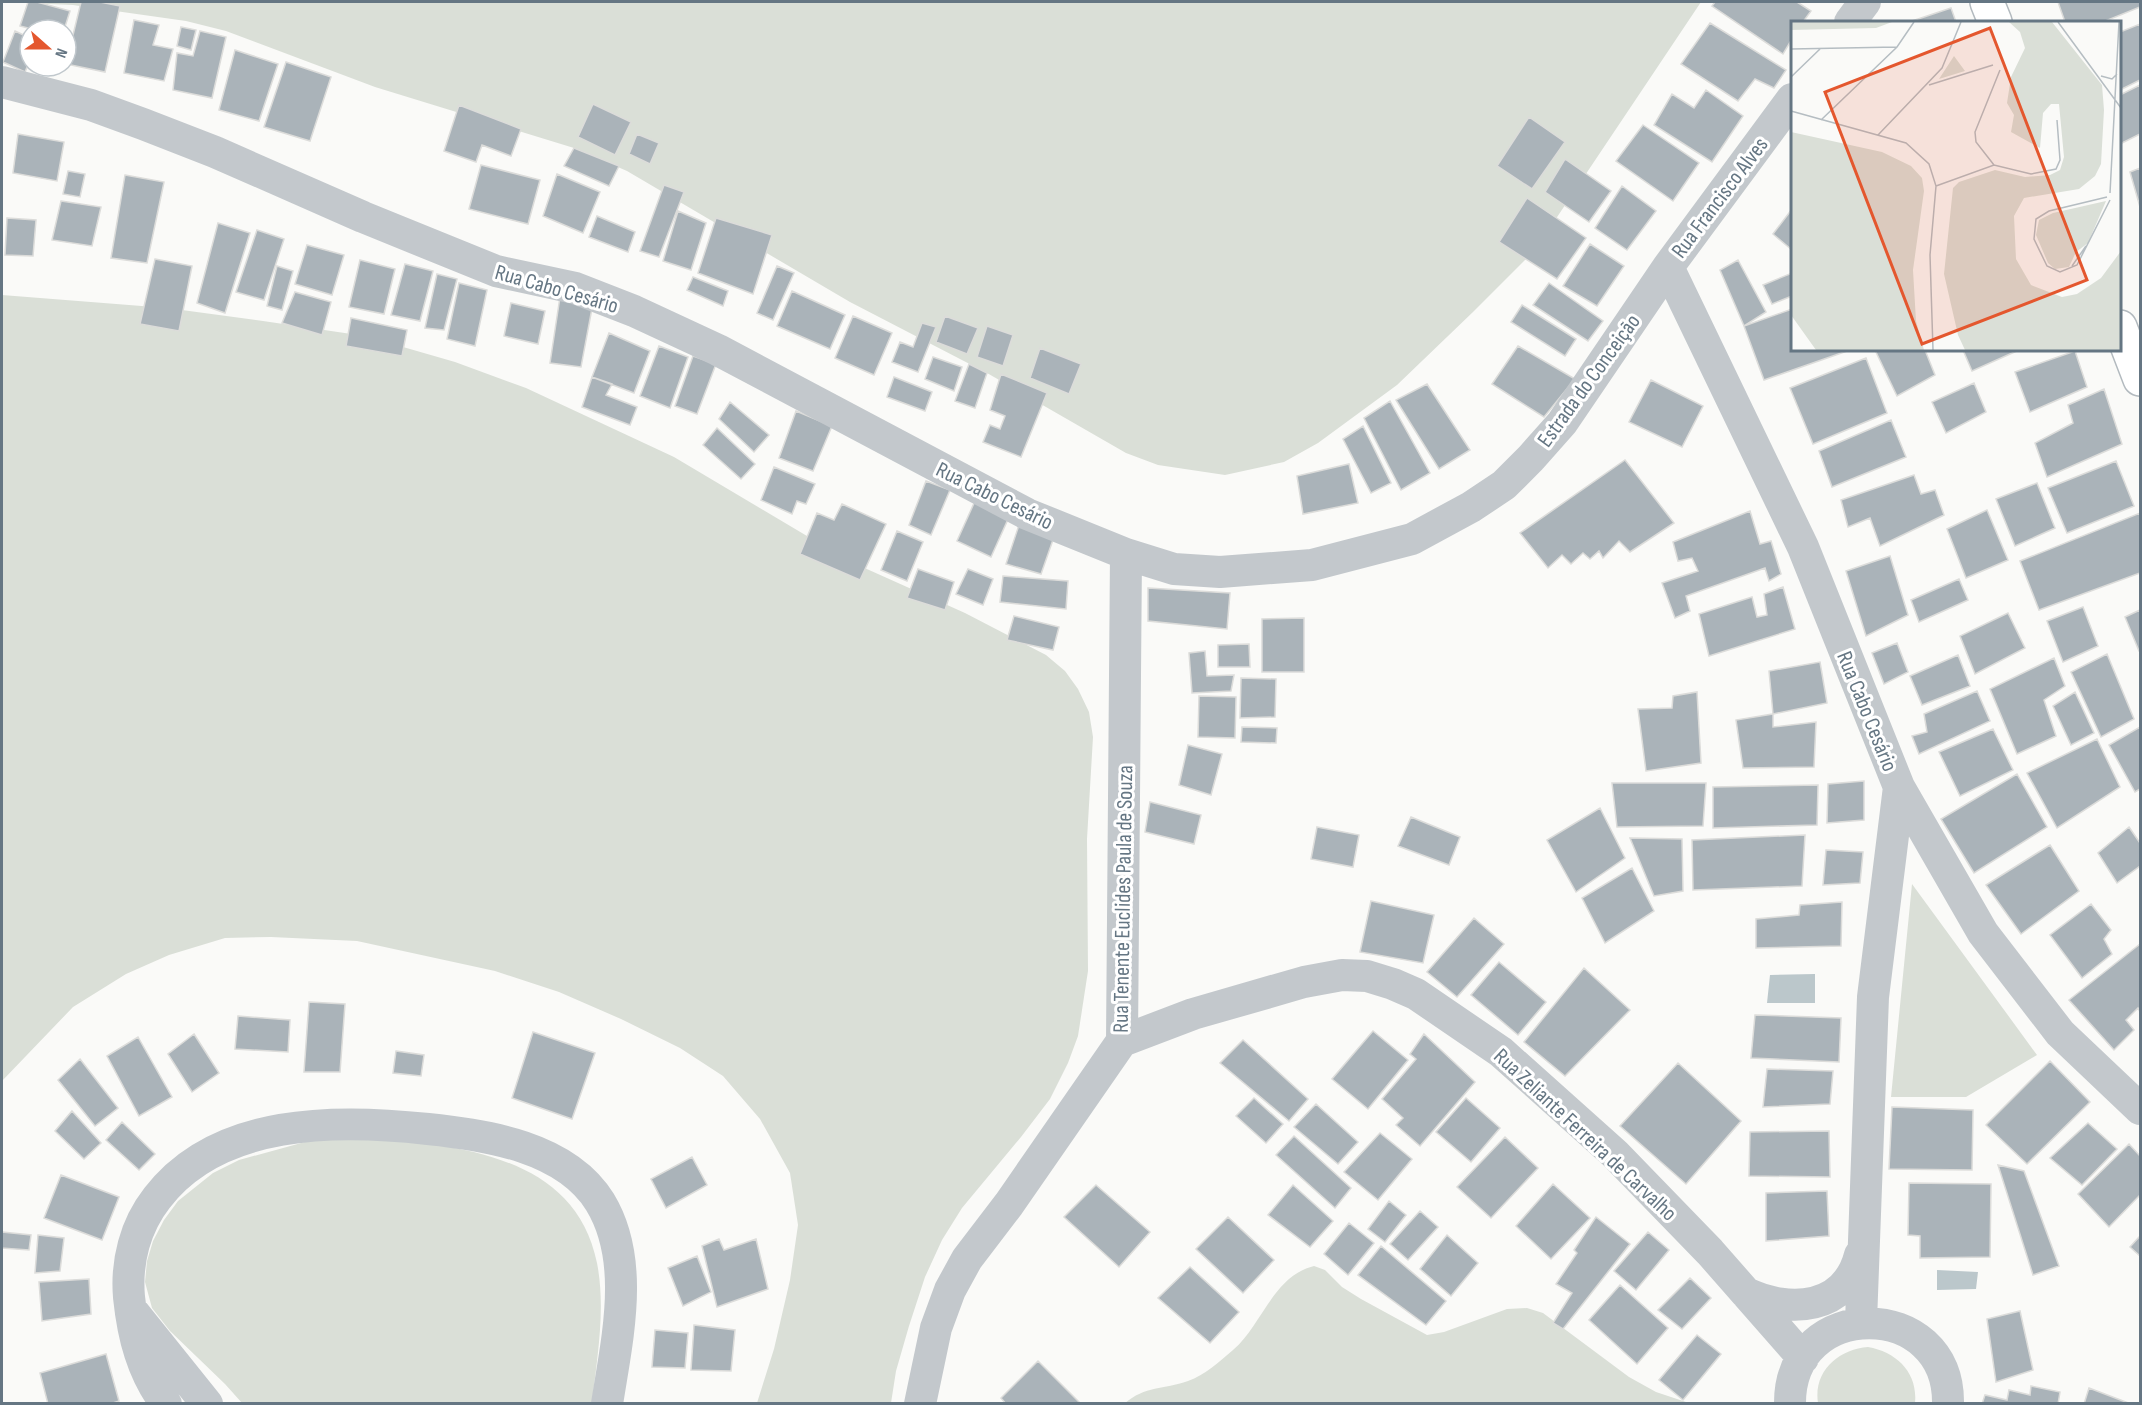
<svg xmlns="http://www.w3.org/2000/svg" width="2142" height="1405" viewBox="0 0 2142 1405" font-family="'Sofia Sans Condensed',sans-serif">
<style>
.green{fill:#dadfd7}
.water{fill:#bbc7cb}
.building{fill:#aab3b9;stroke:#dcdcda;stroke-width:1.5}
.lines{fill:none;stroke-linecap:round;stroke-linejoin:round}
.secondary-casing{stroke:#b3babf;stroke-width:36}
.street{stroke:#c3c8cc;stroke-width:32}
.secondary{stroke:#fff;stroke-width:33}
.labels{text-anchor:middle;stroke-width:6;stroke-linejoin:round;paint-order:stroke}
.street-label{font-size:22px;fill:#657683;stroke:#fff}
.inset-road{fill:none;stroke:#b5bdc2;stroke-width:1.5}
.view{fill:#e4572e;fill-opacity:0.15;stroke:#e4572e;stroke-width:3}
.inset-edge{fill:none;stroke:#657683;stroke-width:3}
</style>
<rect width="100%" height="100%" fill="#fafaf8"/>
<path class="green" d="M2 2H1701L1535 250 1473 312 1397 385 1318 443 1284 462 1225 475 1158 465 1126 453 987 373 850 302 627 171 574 148 375 87 226 31 186 21 73 5Z
M2 295 167 308 263 321 365 336 455 362 526 388 674 457 849 561 965 613 1046 655 1065 671 1078 689 1089 712 1093 737 1087 839 1088 971 1078 1036 1068 1063 1050 1099 1021 1137 962 1208 942 1240 925 1277 909 1326 896 1371 891 1403H757L774 1349 790 1280 798 1225 790 1173 760 1119 723 1076 680 1048 621 1019 559 992 495 971 357 941 271 937 225 938 169 955 126 974 73 1007 2 1081Z
M1912 884 2037 1055 1966 1097H1891Z
M360 1136C452 1146 574 1151 597 1263 606 1309 597 1358 592 1403H242L225 1384 170 1331 152 1308 145 1282 147 1261 153 1241 164 1220 178 1201 213 1173 239 1160 323 1137Z
M1314 1266 1325 1270 1342 1287 1361 1299 1427 1335 1444 1332 1507 1309 1527 1308 1543 1313 1629 1377 1656 1392 1689 1403 1124 1404C1146 1385 1163 1390 1188 1381 1205 1375 1219 1362 1233 1350 1262 1325 1273 1276 1314 1266Z
M1868 1347C1897 1352 1918 1373 1915 1403H1818C1813 1371 1839 1349 1868 1347Z"/>
<path class="water" d="M1815 974V1003H1767L1770 975Z
M1937 1270 1978 1272 1976 1289 1937 1290Z"/>
<path class="building" d="M28 2H37L70 11 64 30H36L20 26Z
M81 2H100L120 6 105 72 66 64Z
M1715 2H1797L1811 11 1803 22H1792V39L1783 54 1712 6Z
M2058 2H2140V7L2103 22H2065Z
M1951 8 1956 22H1909Z
M134 20 159 25 153 45 173 49 164 81 124 73Z
M1710 23 1786 70 1774 88 1755 79 1738 101 1681 64Z
M2140 24V80L2120 90V32Z
M181 27 196 30 191 50 177 46Z
M15 31 30 38V60L25 72 3 62Z
M200 31 226 37 212 98 173 90 177 53 193 56Z
M235 50 278 64 259 121 219 110Z
M286 62 331 77 310 141 264 127Z
M2140 85V134L2120 144V95Z
M1706 90 1743 116 1712 162 1654 125 1672 94 1694 108Z
M593 104 631 122 615 155 578 137Z
M459 105 521 129 511 156 482 145 476 162 444 151Z
M1529 117 1565 142 1532 189 1497 166Z
M1643 125 1699 163 1673 201 1616 161Z
M18 134 64 142 57 181 13 173Z
M637 134 659 143 650 164 629 154Z
M574 148 619 166 609 186 564 166Z
M1565 159 1611 191 1589 222 1545 192Z
M481 165 540 180 528 224 469 209Z
M2140 168V207L2130 172Z
M68 171 85 174 80 197 63 194Z
M557 174 600 192 583 233 543 216Z
M125 175 164 182 147 263 111 258Z
M664 185 684 192 659 257 640 251Z
M1622 186 1656 211 1627 250 1595 228Z
M1527 198 1586 238 1557 279 1499 242Z
M61 201 101 207 92 246 52 240Z
M1792 209V250L1773 234Z
M678 211 706 223 691 270 663 261Z
M597 216 635 232 628 252 589 237Z
M7 218 36 220 33 256 5 255Z
M716 218 772 235 753 294 698 273Z
M218 223 250 233 225 313 197 303Z
M257 230 284 239 264 300 236 292Z
M1590 244 1624 266 1597 306 1563 286Z
M307 245 344 255 332 295 295 284Z
M155 259 192 266 179 331 140 324Z
M360 260 395 269 384 314 349 307Z
M1738 260 1766 312 1744 326 1720 270Z
M405 264 433 271 420 321 391 315Z
M277 266 293 271 282 310 267 306Z
M777 266 794 273 773 320 757 313Z
M1792 273V296L1772 304 1763 285Z
M437 274 457 279 444 330 425 328Z
M693 277 728 291 723 306 687 290Z
M459 283 487 290 475 346 447 339Z
M1549 283 1603 321 1588 341 1533 305Z
M792 291 845 315 830 349 777 326Z
M295 292 331 302 322 335 282 323Z
M560 297 593 303 581 367 550 363Z
M511 303 545 311 538 344 504 336Z
M1522 305 1576 339 1565 356 1511 322Z
M1792 309V350H1850L1764 380 1744 326Z
M853 316 892 333 874 375 835 358Z
M945 316 978 328 967 354 936 342Z
M351 318 407 330 402 356 346 346Z
M922 323 936 327 918 372 892 362 900 342 913 347Z
M987 326 1013 335 1003 366 977 357Z
M609 333 650 351 634 393 592 377Z
M659 346 688 357 670 408 640 396Z
M1518 346 1575 379 1544 417 1492 384Z
M1040 348 1081 364 1069 394 1030 378Z
M1875 350H1925L1935 375 1897 396Z
M1963 350H2019L1972 371Z
M2075 351 2087 387 2030 412 2015 372Z
M693 356 716 364 697 414 675 406Z
M933 357 962 367 954 391 925 379Z
M1866 358 1887 413 1813 444 1790 388Z
M969 364 987 373 975 408 955 401Z
M1001 374 1047 393 1021 457 983 442 990 425 1000 429 1005 416 990 410Z
M592 377 612 384 606 395 637 407 630 425 582 407Z
M894 377 932 392 925 411 887 397Z
M1651 380 1703 406 1682 447 1629 422Z
M1974 383 1986 412 1946 433 1932 402Z
M1427 384 1470 450 1439 469 1396 400Z
M2104 389 2122 444 2047 477 2035 443 2073 423 2068 405Z
M1390 401 1430 473 1401 490 1364 418Z
M730 402 769 435 754 452 719 419Z
M796 411 832 426 813 471 779 458Z
M1891 420 1906 457 1832 487 1819 451Z
M1363 426 1391 483 1371 493 1343 439Z
M717 428 755 464 741 479 703 445Z
M1625 460 1674 523 1630 552 1619 541 1603 558 1599 551 1590 559 1583 553 1571 564 1562 555 1548 568 1520 533Z
M2116 461 2134 506 2067 533 2048 488Z
M1349 464 1358 503 1303 514 1297 476Z
M774 467 815 484 806 504 797 501 792 514 761 500Z
M1914 475 1921 494 1935 490 1944 515 1880 546 1870 518 1848 527 1841 500Z
M926 481 950 490 931 535 909 525Z
M2037 483 2055 528 2015 546 1996 499Z
M975 501 1009 517 991 557 957 541Z
M842 504 886 524 860 580 800 554 817 513 834 520Z
M1987 510 2008 560 1966 578 1947 529Z
M1750 511 1760 544 1771 541 1781 574 1769 581 1765 568 1686 596 1690 611 1675 618 1662 583 1698 571 1692 558 1678 561 1673 542Z
M2140 513V573L2039 610 2020 561Z
M1019 525 1054 537 1041 574 1006 564Z
M897 531 923 542 907 581 881 570Z
M1890 556 1908 615 1866 636 1846 571Z
M918 569 954 582 945 610 907 598Z
M968 569 993 579 983 605 956 594Z
M1003 576 1068 581 1066 609 1000 602Z
M1959 579 1968 600 1919 622 1911 600Z
M1783 587 1795 629 1709 656 1699 614 1752 597 1757 617 1767 615 1764 594Z
M1148 588 1230 593 1227 629 1148 621Z
M2083 607 2098 646 2063 662 2047 621Z
M2140 610V651H2139L2125 617Z
M2008 613 2025 648 1975 674 1960 636Z
M1014 616 1059 627 1053 650 1007 640Z
M1304 618V672H1262V619Z
M1897 643 1908 672 1884 684 1872 653Z
M1249 644 1250 667H1218V645Z
M1205 651 1207 676 1234 675 1231 691 1192 693 1189 653Z
M2107 654 2134 719 2101 737 2071 672Z
M1958 655 1970 686 1922 705 1910 676Z
M2054 658 2065 686 2044 700 2056 736 2017 754 1990 689Z
M1820 662 1827 703 1773 714 1769 671Z
M1241 678 1276 679 1275 717 1240 718Z
M1977 691 1990 721 1919 754 1912 736 1927 732 1924 714Z
M1697 692 1701 763 1646 771 1638 709 1672 708 1673 696Z
M2075 692 2094 733 2071 745 2053 706Z
M1199 696 1236 697 1235 738 1198 737Z
M1773 714V727L1816 722 1814 767 1743 768 1736 720Z
M1242 727 1277 728 1276 743 1241 742Z
M2140 727V789L2135 792 2109 745Z
M1993 729 2013 770 1960 796 1939 752Z
M2097 739 2120 787 2057 828 2027 773Z
M1188 745 1222 754 1211 795 1179 785Z
M2017 774 2047 827 1974 873 1941 819Z
M1864 781V820L1827 823 1828 784Z
M1612 783H1706L1703 826 1617 827Z
M1818 785 1817 825 1713 828V787Z
M1150 802 1201 815 1194 844 1145 832Z
M1600 808 1625 858 1576 892 1547 840Z
M1411 817 1460 837 1449 865 1398 846Z
M1317 827 1359 835 1353 867 1311 859Z
M2129 827 2140 843V866L2117 883 2098 853Z
M1805 835 1802 886 1693 890 1692 840Z
M1630 838 1682 839 1683 891 1654 896Z
M2050 845 2079 891 2021 934 1986 885Z
M1826 850 1863 852 1860 883 1823 885Z
M1632 868 1654 911 1605 943 1582 898Z
M1371 901 1434 915 1423 963 1360 952Z
M1842 902 1841 946 1756 948V919L1799 915 1800 905Z
M2091 904 2111 930 2104 939 2112 954 2082 978 2050 935Z
M1474 918 1504 944 1457 997 1427 972Z
M2140 944V1012L2138 1008 2126 1020 2134 1030 2114 1050 2069 1000Z
M1499 962 1546 1002 1518 1035 1471 995Z
M1584 968 1630 1010 1565 1076 1524 1042Z
M309 1002 345 1004 340 1072H304Z
M1755 1015 1841 1018 1839 1062 1751 1058Z
M238 1016 290 1020 288 1052 235 1049Z
M1373 1031 1408 1060 1368 1109 1332 1079Z
M533 1032 595 1053 572 1119 512 1098Z
M194 1034 219 1073 192 1092 168 1054Z
M1424 1034 1475 1082 1420 1146 1396 1125 1403 1118 1382 1099 1416 1059 1410 1054Z
M138 1037 172 1097 139 1116 107 1056Z
M1243 1040 1308 1099 1289 1121 1220 1063Z
M396 1051 424 1055 421 1076 393 1073Z
M80 1059 118 1108 95 1126 58 1080Z
M2050 1061 2090 1102 2027 1164 1986 1125Z
M1678 1063 1741 1121 1686 1184 1620 1126Z
M1767 1069 1833 1071 1830 1104 1763 1107Z
M1254 1098 1283 1124 1266 1143 1236 1116Z
M1466 1098 1500 1128 1471 1162 1436 1132Z
M1316 1104 1358 1142 1338 1164 1294 1127Z
M1892 1107 1973 1110 1972 1170 1889 1169Z
M72 1111 101 1143 84 1159 55 1131Z
M122 1122 155 1154 139 1170 106 1140Z
M2088 1123 2117 1149 2082 1185 2050 1158Z
M1829 1131 1830 1177 1749 1176 1750 1132Z
M1380 1133 1412 1159 1378 1200 1344 1172Z
M1294 1136 1351 1188 1335 1208 1276 1155Z
M1505 1137 1538 1168 1491 1218 1457 1187Z
M2129 1144 2140 1156V1195L2109 1227 2078 1194Z
M692 1157 707 1185 666 1208 651 1179Z
M1998 1165 2024 1171 2059 1266 2033 1275Z
M61 1175 119 1197 102 1240 44 1218Z
M1909 1183 1991 1184 1990 1257 1920 1258V1236L1908 1235Z
M1553 1184 1590 1218 1551 1259 1516 1226Z
M1096 1185 1150 1232 1119 1267 1064 1217Z
M1293 1185 1333 1221 1310 1247 1268 1215Z
M1827 1191 1829 1236 1766 1241V1193Z
M1389 1201 1406 1215 1385 1242 1368 1229Z
M1420 1211 1438 1227 1408 1260 1390 1244Z
M1228 1217 1274 1260 1243 1293 1196 1249Z
M1596 1217 1630 1244 1563 1329 1553 1323 1572 1293 1556 1284 1577 1253 1574 1250Z
M1349 1223 1374 1243 1348 1275 1324 1254Z
M2 1232 31 1235 29 1250 2 1248V1251Z
M1648 1232 1669 1250 1636 1290 1614 1271Z
M38 1235 64 1238 60 1271 35 1273Z
M1447 1235 1478 1263 1451 1296 1420 1269Z
M2140 1236V1256L2130 1247Z
M719 1239 724 1250 756 1239 768 1289 717 1307 702 1246Z
M1381 1246 1446 1301 1426 1325 1358 1275Z
M697 1256 711 1292 683 1306 668 1268Z
M1190 1267 1239 1312 1210 1343 1158 1298Z
M1690 1278 1711 1298 1682 1329 1658 1310Z
M89 1279 91 1314 42 1321 39 1282Z
M1620 1285 1668 1328 1637 1364 1589 1320Z
M2020 1311 2033 1370 1996 1382 1987 1319Z
M694 1325 735 1330 731 1371 691 1370Z
M655 1330 688 1333 685 1368 652 1367Z
M1697 1335 1721 1354 1683 1400 1659 1380Z
M106 1354 119 1401 110 1404H48L40 1373Z
M1038 1361 1081 1404H1006L1001 1398Z
M2031 1386 2060 1392 2058 1404H1982L1985 1395 2007 1400 2009 1390 2030 1395Z
M2089 1388 2131 1404H2084Z"/>
<g class="lines">
<g class="secondary-casing">
<path id="secondary" d="M1987 2 1995 22
M2120 327 2140 379"/>
</g>
<path class="street" d="M1850 22 1865 2
M2 82 91 105 143 124 215 152 363 217 496 271 575 288 634 311 718 350 1027 514 1126 554 1174 569 1220 572 1312 565 1412 539 1471 507 1504 485 1531 458 1562 423 1668 267 1792 99
M1668 267 1803 547 1899 787 1983 933 2060 1033 2140 1109
M1122 1041 1193 1014 1304 982 1342 975 1367 976 1393 984 1416 994 1501 1052 1615 1154 1710 1252 1803 1358
M1746 1293C1790 1314 1846 1310 1860 1255
M134 1313 207 1404
M1861 1322 1873 997 1899 787
M166 1404C142 1372 133 1336 129 1297 126 1262 135 1226 157 1198 218 1118 337 1119 428 1129 487 1135 566 1147 600 1202 636 1261 617 1339 607 1404
M920 1404 936 1328 950 1290 967 1259 1009 1204 1122 1041 1126 554
M1790 1404C1789 1296 1950 1297 1948 1404"/>
<use href="#secondary" class="secondary"/>
</g>
<g class="labels">
<g class="street-label">
<text transform="translate(1719 197) rotate(-53)" y="8">Rua Francisco Alves</text>
<text transform="translate(557 288) rotate(16)" y="8">Rua Cabo Cesário</text>
<text transform="translate(1588 380) rotate(-54)" y="8">Estrada do Conceição</text>
<text transform="translate(995 495) rotate(26)" y="8">Rua Cabo Cesário</text>
<text transform="translate(1868 711) rotate(68)" y="8">Rua Cabo Cesário</text>
<text transform="translate(1122 899) rotate(-89)" y="8">Rua Tenente Euclides Paula de Souza</text>
<text transform="translate(1586 1134) rotate(43)" y="8">Rua Zeliante Ferreira de Carvalho</text>
</g>
</g>
<g transform="translate(1791 21)">
<rect width="330" height="330" fill="#fafaf8"/>
<path d="M0 1H101L85 7 0 9ZM218 1H261L311 64 313 89 310 143 304 155 288 168 233 177 223 195 225 238 240 264 271 276 286 273 310 257 330 230V329H174L167 314 153 253 162 167 168 161 204 149 234 156 259 154 269 149 273 136 268 83H260L252 92 249 127 220 111 223 94 216 82 220 56 234 27 229 11ZM163 35 174 50 148 58ZM0 111 91 131 120 145 131 157 133 170 122 249 125 300 133 329H25L0 294ZM315 180 297 222 285 231 278 246 264 248 257 242 245 214 248 199 262 192Z" fill="#dadfd7"/>
<path class="inset-road" d="M267 1 330 87M0 28 106 26M310 55 321 58 326 53M0 56 29 28M138 64 202 44M0 90 115 122 138 143 145 165 139 234 142 329M30 99 106 26 123 1M87 114 151 47 170 1M203 144 185 121 184 111 209 49M145 165 203 144 240 153 265 148 269 139 266 99M319 172 328 1M316 176 258 190 245 198 243 218 256 245 269 251 286 244 319 179M281 245 295 225"/>
<path class="view" d="M199 7 296 259 131 323 34 71Z"/>
<rect width="330" height="330" class="inset-edge"/>
</g>
<rect width="2142" height="1405" fill="none" stroke="#657683" stroke-width="6"/>
<g transform="translate(48 48) rotate(111)"><circle r="28" fill="#ffffff" stroke="#c1c8cd" stroke-width="1.5"/>
<path d="M0-4.5L10 22L0 15L-10 22Z" fill="#e4572e"/>
<text y="-9" font-size="16" font-weight="bold" text-anchor="middle" fill="#657683">N</text>
</g>
</svg>
